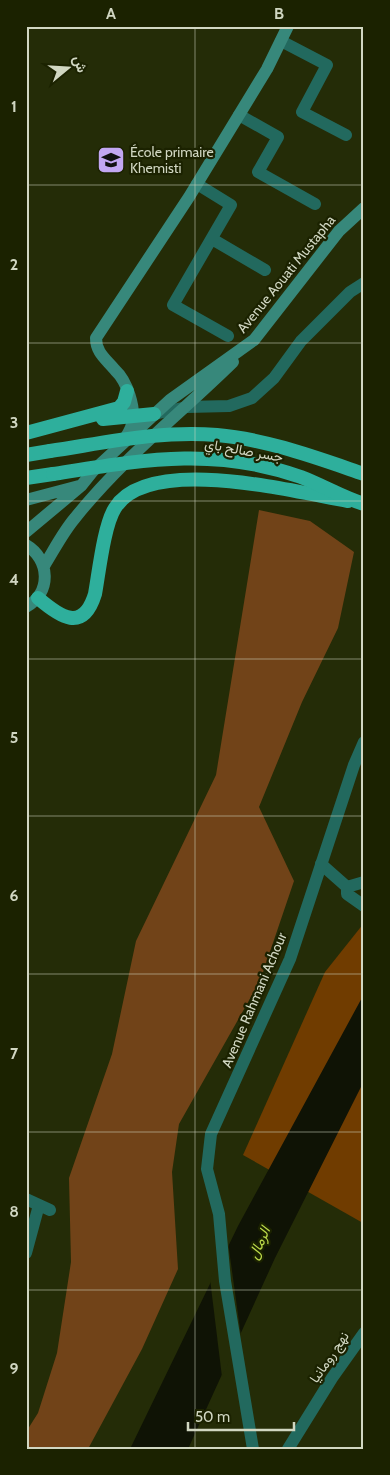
<svg xmlns="http://www.w3.org/2000/svg" width="390" height="1475" viewBox="0 0 390 1475" font-family="Cabin,Vazirmatn,sans-serif">
<style>
.green{fill:#703c00}
.forest{fill:#714318}
.water{fill:#0f1305}
.pier{fill:#242c07}
.lines{fill:none;stroke-linecap:round;stroke-linejoin:round}
.minor{stroke:#22695e;stroke-width:12}
.tertiary{stroke:#22695e;stroke-width:12}
.secondary{stroke:#37887b;stroke-width:12}
.trunk{stroke:#2eaf9c;stroke-width:14}
.trunk-bridge{stroke:#2eaf9c;stroke-width:14}
.grid{fill:none;stroke:#d1d7c2;stroke-width:1;stroke-opacity:0.55}
.labels{text-anchor:middle;stroke-width:4.5;stroke-linejoin:round;paint-order:stroke}
.poi-label{font-size:14px;fill:#d1d7c2;stroke:#1b2200;text-anchor:start}
.street-label{font-size:14px;fill:#d1d7c2;stroke:#1b2200}
.water-label{font-size:15px;font-style:italic;fill:#bddb4a;stroke:#1b2200}
.neatline{fill:none;stroke:#d1d7c2;stroke-width:2}
.grid-label{font-size:16px;text-anchor:middle;font-weight:bold;fill:#d1d7c2}
</style>
<rect width="100%" height="100%" fill="#242c07"/>
<path class="green" d="M364 923V1221L363 1223 243 1155 325 972Z"/>
<path class="forest" d="M259 510 310 521 354 552 338 628 302 702 259 807 294 881 260 981 179 1124 172 1172 178 1269 142 1349 88 1449H26V1432L38 1413 57 1353 71 1262 69 1178 112 1054 136 941 216 775Z"/>
<path class="water" d="M364 994V1081L275 1258 188 1449H130L238 1226Z"/>
<path class="pier" d="M228 1242 241 1336 222 1377 210 1279Z"/>
<g class="lines">
<path class="minor" d="M281 41 327 65 302 112 346 135
M239 115 278 137 258 172 315 204
M197 184 231 205 173 305 228 336
M212 239 265 270
M154 414 187 407 229 406 252 398 274 378 301 341 350 292 364 283
M321 864 347 887V894L364 906
M347 887 364 882
M26 1199 50 1210
M26 1253 39 1205"/>
<path class="tertiary" d="M253 1449 225 1281 219 1214 207 1169 211 1134 290 959 354 765 364 742
M288 1449 332 1378 364 1333"/>
<path class="secondary" d="M118 448C123 441 130 433 132 424 136 408 127 381 115 370 106 359 96 353 96 338L189 197 267 69 288 26
M26 500 79 486
M26 532 81 486 93 471 170 400 254 340 339 231 364 208
M26 545C50 559 52 593 26 607
M44 566C54 550 63 532 75 518 121 460 180 414 233 362"/>
<path class="trunk" d="M103 419 154 414
M26 433 119 408 124 402 127 391
M26 455 50 451
M26 478 53 474
M38 598C60 617 83 633 95 594 99 572 104 525 115 508 149 454 295 492 348 501"/>
<path class="trunk-bridge" d="M50 451C104 443 161 430 217 435 266 439 317 458 364 474
M53 474C142 460 213 446 301 477 322 485 342 497 364 504"/>
</g>
<path class="grid" d="M195 26V1449M26 185H364M26 343H364M26 501H364M26 659H364M26 816H364M26 974H364M26 1132H364M26 1290H364"/>
<defs>
<g id="school-square" transform="scale(1.4375)"><rect x="-9" y="-9" width="18" height="18" rx="4" fill="#c2a7f2" stroke="#1b2200"/><path d="M0-5L7-2L0 1L-7-2ZM-4 1L0 2.5L4 1V4Q0 6-4 4Z" fill="#111"/></g>
</defs>
<g fill-rule="evenodd">
<use href="#school-square" x="111" y="160"/>
</g>
<g class="labels">
<g class="poi-label">
<text x="130" y="157">École primaire<tspan x="130" dy="16">Khemisti</tspan></text>
</g>
<g class="street-label">
<text transform="translate(286 274) rotate(-51)" y="5">Avenue Aouati Mustapha</text>
<text transform="translate(244 450) rotate(10)" y="5">جسر صالح باي</text>
<text transform="translate(254 1000) rotate(-67)" y="5">Avenue Rahmani Achour</text>
<text transform="translate(329 1357) rotate(-56)" y="5">نهج رومانيا</text>
</g>
<g class="water-label">
<text transform="translate(259 1243) rotate(-66)" y="5">الرمال</text>
</g>
</g>
<rect width="390" height="1475" fill="none" stroke="#1b2200" stroke-width="55"/>
<g transform="translate(68 68) rotate(72)" stroke="#1b2200" stroke-width="4" paint-order="stroke">
<path d="M0-4L9 19L0 12L-9 19Z" fill="#d1d7c2"/>
<text y="-8" font-size="14" font-weight="bold" text-anchor="middle" fill="#d1d7c2">ش</text>
</g>
<path d="M188 1422v8h106v-8" fill="none" stroke="#d1d7c2" stroke-width="2.5"/>
<text x="195" y="1422" font-size="15" fill="#d1d7c2" stroke="#1b2200" stroke-width="4" paint-order="stroke">50 m</text>
<rect x="28" y="28" width="334" height="1420" class="neatline"/>
<g class="grid-label">
<text x="111" y="19">A</text>
<text x="279" y="19">B</text>
<text x="14" y="112">1</text>
<text x="14" y="270">2</text>
<text x="14" y="428">3</text>
<text x="14" y="585">4</text>
<text x="14" y="743">5</text>
<text x="14" y="901">6</text>
<text x="14" y="1059">7</text>
<text x="14" y="1217">8</text>
<text x="14" y="1374">9</text>
</g>
</svg>
